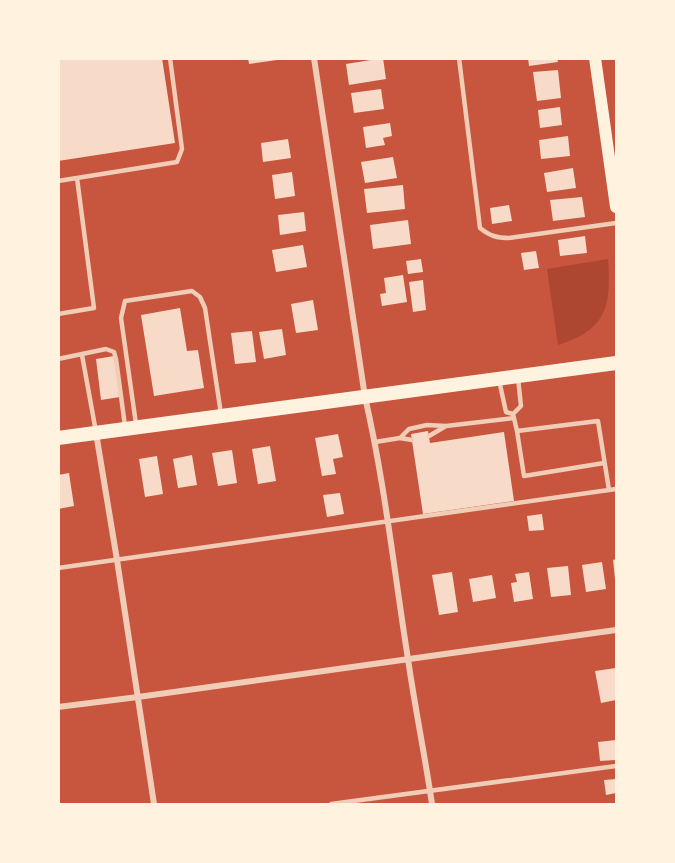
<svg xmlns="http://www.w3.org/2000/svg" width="675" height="863" viewBox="0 0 675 863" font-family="Arial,sans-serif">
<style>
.green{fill:#ae4732}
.building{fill:#f7dbc8}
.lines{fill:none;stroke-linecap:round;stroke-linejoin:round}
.service{stroke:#f1ccb7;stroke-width:4.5}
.minor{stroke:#f1ccb7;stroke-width:6}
.secondary{stroke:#fff3e0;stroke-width:12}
.primary{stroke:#fff3e0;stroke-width:14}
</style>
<rect width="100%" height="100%" fill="#c8553d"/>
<path class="green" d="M608 259C611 307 607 329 558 345L547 269Z"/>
<path class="building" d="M58 58H162L175 143 58 161Z
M248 58H276L277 60 249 64Z
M383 58 386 79 349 85 346 64Z
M528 58H557L558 62 529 66Z
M558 70 561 98 537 101 533 72Z
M381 89 384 109 354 113 351 93Z
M560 107 562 125 540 128 538 110Z
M390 123 392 136 383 138 385 145 366 148 363 127Z
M568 136 570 156 541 159 539 140Z
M288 139 291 158 263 162 261 143Z
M393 157 397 178 365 183 361 162Z
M573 168 576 188 547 192 544 173Z
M292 172 295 196 275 199 272 175Z
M403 185 405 209 367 213 364 189Z
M582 197 585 217 553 221 550 200Z
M509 205 512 221 492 224 490 208Z
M304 212 306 231 280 235 278 215Z
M408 220 411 244 373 249 370 225Z
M585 236 587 253 560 256 558 240Z
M303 245 307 267 276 272 272 250Z
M536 251 539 268 524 270 521 253Z
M421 259 423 272 408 274 406 261Z
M403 275 407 302 382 306 380 294 386 293 384 278Z
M423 280 426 310 413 312 409 282Z
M313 300 318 330 296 333 291 304Z
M180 308 187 351 198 350 204 388 154 396 141 315Z
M282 329 286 355 264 359 259 332Z
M252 331 256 362 235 364 231 333Z
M114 356 120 397 101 400 96 359Z
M428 431 430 443 504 432 514 501 423 514 411 434Z
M338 434 343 457 333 459 336 474 322 476 315 438Z
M270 446 276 481 258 484 252 449Z
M232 450 237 483 218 486 212 453Z
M192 455 197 485 178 488 173 459Z
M157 456 163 494 145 497 139 459Z
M69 473 74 506 58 509V475Z
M340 493 344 514 327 517 323 495Z
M542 514 544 530 529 531 527 516Z
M616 559V579H615L613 560Z
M602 562 606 589 586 592 582 565Z
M568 566 571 595 551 597 547 568Z
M452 572 458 612 439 615 432 575Z
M529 572 533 599 514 602 511 583 517 582 515 574Z
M492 575 496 598 473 602 469 579Z
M616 668V700L601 703 595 671Z
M616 740V760L600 761 598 742Z
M616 779V793L606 795 604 780Z"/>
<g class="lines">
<path class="service" d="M459 58 480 228C490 236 497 238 509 238L616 223
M58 181 177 162 182 149 170 58
M58 314 94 308 77 178
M82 355 96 432
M58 359 106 349 114 352 116 359 125 426
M499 380 506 412 513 414
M513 414 517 431 598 421 609 490
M513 414 521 406 518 378
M136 424 121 318 125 301 192 291 200 297 205 308 221 414
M517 431 524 476 604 463
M429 436 446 426
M400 438 409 429 427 425 446 426 514 418
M375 442 400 438 412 440
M58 568 616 489
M331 804 616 766"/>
<path class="minor" d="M314 58 365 397C385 484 394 571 408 659 415 708 425 756 432 804
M96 433 117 560 154 804
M58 707 138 697 616 630"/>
<path class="secondary" d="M595 58 616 207"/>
<path class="primary" d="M58 438 616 363"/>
</g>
<rect width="675" height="863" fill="none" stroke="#fff3e0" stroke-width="120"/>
</svg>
